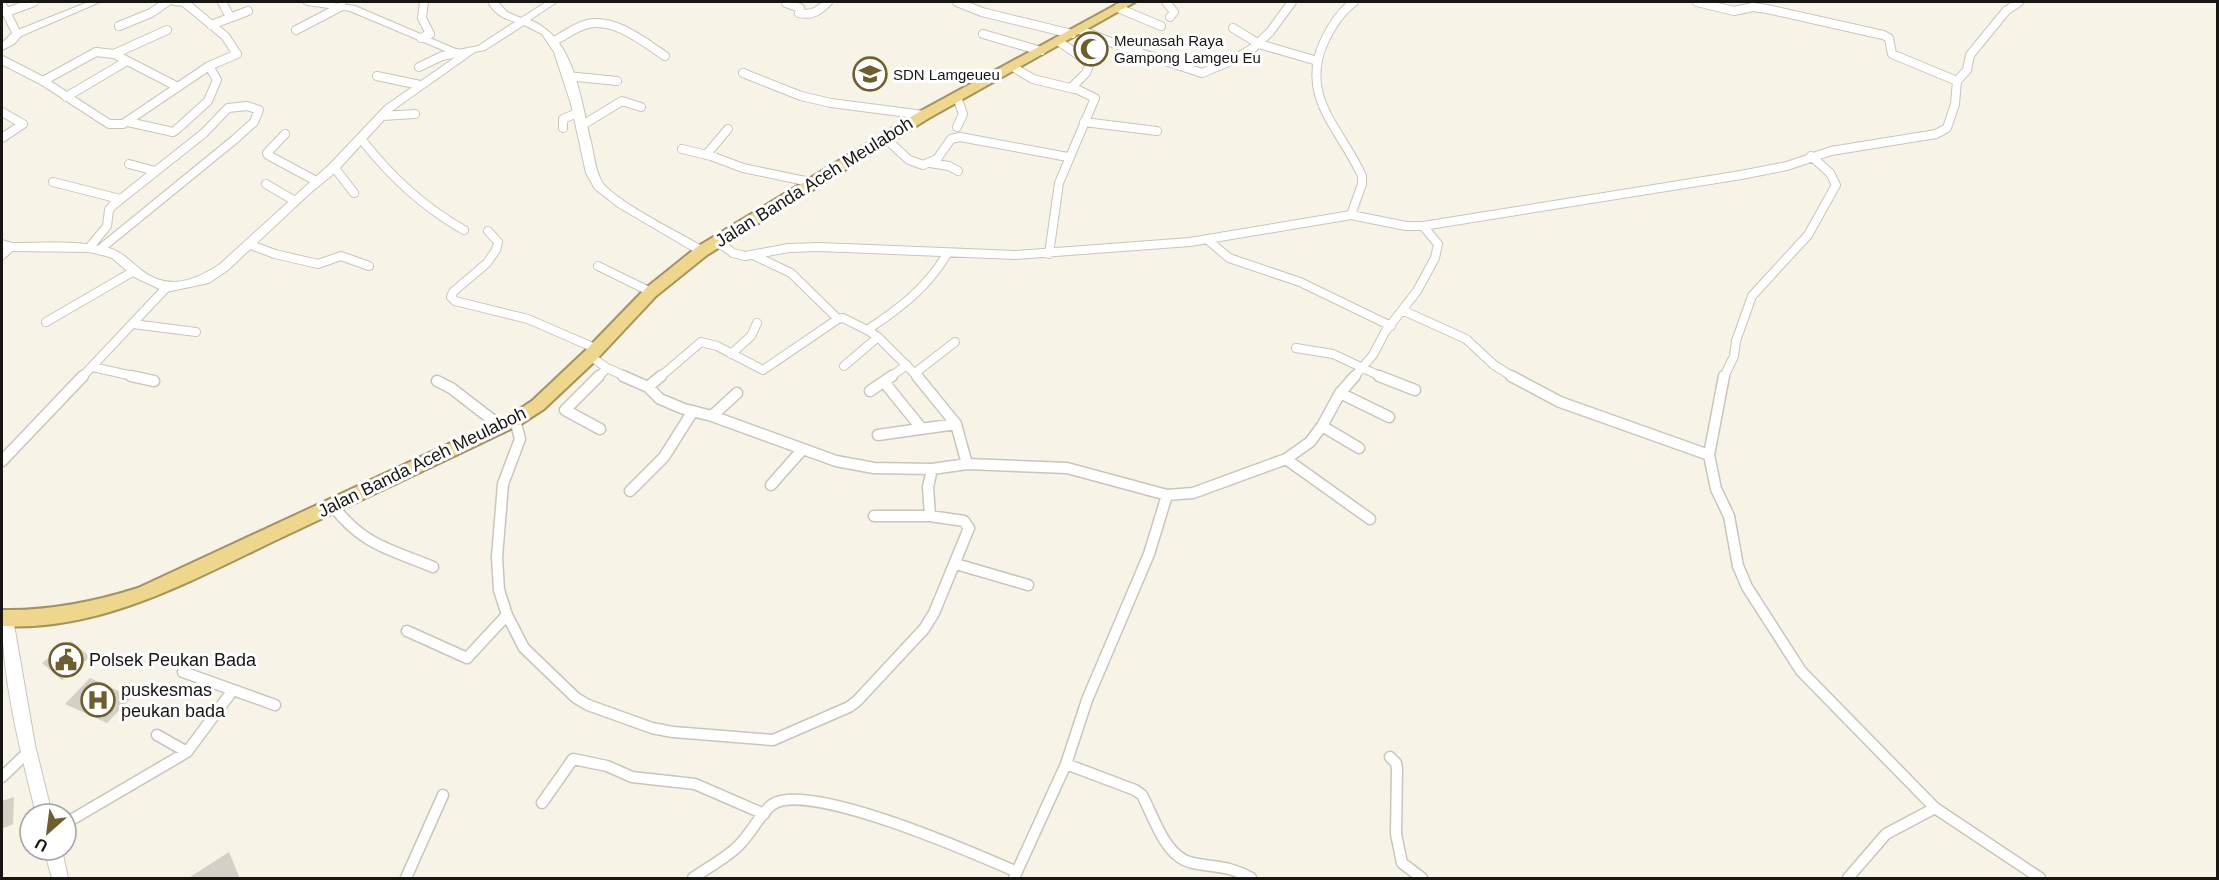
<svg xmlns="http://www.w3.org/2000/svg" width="2219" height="880" viewBox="0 0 2219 880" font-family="Arial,sans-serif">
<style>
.building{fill:#d4d0c5}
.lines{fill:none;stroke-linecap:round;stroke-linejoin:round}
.street-far1-casing{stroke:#c9c5ba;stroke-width:10}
.street-casing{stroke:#c9c5ba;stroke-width:13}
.secondary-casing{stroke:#c9c5ba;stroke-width:2}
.highway-casing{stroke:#a39361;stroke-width:4}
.street-far1{stroke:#fff;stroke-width:8}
.street{stroke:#fff;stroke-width:10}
.secondary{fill:#fff;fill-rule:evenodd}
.highway{fill:#eed68c;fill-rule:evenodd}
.labels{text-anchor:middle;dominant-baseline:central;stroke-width:6;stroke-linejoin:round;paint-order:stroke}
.far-poi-label{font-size:15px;fill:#171612;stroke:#fff;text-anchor:start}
.street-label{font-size:18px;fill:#171612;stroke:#fff}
.poi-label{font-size:18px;fill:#171612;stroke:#fff;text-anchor:start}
</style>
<rect width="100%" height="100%" fill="#f7f3e7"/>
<path class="building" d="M71,641L90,657L62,680L42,663Z
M90,678L132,697L107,723L65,704Z
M14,797L13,824L2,829V801Z
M229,852L240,879H187Z"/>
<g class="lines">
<defs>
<path id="street-far1" d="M222,2L230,17
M957,2L982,12L1072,34
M1166,2L1174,12L1170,17
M1697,2L1734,11L1753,7L1767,9L1883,35L1889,38L1892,54L1957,81
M786,3L800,8L799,13C812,16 819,11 828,2
M2,4L17,34
M1118,8L1161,26
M7,12L34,2
M211,25L248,11
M119,26L151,13L167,2
M1233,28L1259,44L1314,60
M296,30L342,6
M1080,30L1131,50L1202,73L1233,60L1253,48L1270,32L1292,2
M983,34L1041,51
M421,38L430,34L422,18L424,2
M554,41C565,36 576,26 588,24C615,18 644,42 665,56
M114,54L178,87
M2,60L43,81L109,124H123L209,66L237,54L225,36L185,3
M419,67L442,56L457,53
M1013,67L1033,79L1074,89
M743,73L801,96L831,103L924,115
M377,76L420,85
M567,76L617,81
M43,81L96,52L114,54L167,30
M66,97L127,61
M957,97L963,114L957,127
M2,112L23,124L2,138
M382,116L415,114
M128,122L173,132L176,130L208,101L217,80L209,66
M1084,122L1157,131
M581,126L622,101L641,107
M563,128V119L577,113
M285,134L267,153L268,155L316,181
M885,138L909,160L923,165L937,159L951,139L960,137L1068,157
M362,140C391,177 423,207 464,230
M682,149L711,156L743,168L810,182
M706,155L728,129
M930,163L949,166L958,171
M129,164L155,171
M334,167L354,193
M53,182L120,199
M266,184L295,201
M1351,215L1362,184V176C1341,129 1299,97 1324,42C1331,27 1340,12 1354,2
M488,231L498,242L496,250L487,263L453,292L451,297L455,301L528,319L597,349
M1208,240L1229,258L1300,282L1391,326
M717,241L733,253L745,256L789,248L820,247L1015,255L1190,242L1351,215L1406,226H1423L1741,175L1787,166L1831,151L1936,134L1947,128L1955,104L1957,81L1967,70L1970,55L2006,11L2019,2
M248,244L275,254L318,264L341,256L369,266
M89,248L107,226L109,210L112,206L204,133L228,108L247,106L259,110L254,122L234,140L99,250
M1049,254L1059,183L1095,98L1072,87L1086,73L1090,63L1058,41
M2,255L11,247
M753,255L791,273L838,319
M598,266L651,292
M1402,310L1466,339L1494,365L1513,377
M46,322L134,271
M133,324L196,332
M867,330L878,337L918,377
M1296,348L1333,354L1382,377
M731,354L751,336L757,323
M590,356L607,368L627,377
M844,366L878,337
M93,367L137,377
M915,373L955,342
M82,377L166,288
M598,377L607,368
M660,377L701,342L717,346L763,370L838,319L843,318L867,330C899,309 927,288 947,254
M890,377L907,365
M1354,377L1373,355L1385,332L1417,291L1435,258L1438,244L1423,226
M1724,377L1734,356L1736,341L1752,296L1808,235L1836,185L1830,173L1811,156"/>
<path id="street" d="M131,376L154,381
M599,376L565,410L600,429
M623,376L648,387L660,399L684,409L712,416L836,461L874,468L932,469L967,464L1067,468L1167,495L1193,493L1286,459L1310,442L1322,426L1340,393L1355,376
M917,376L956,424L967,464
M1379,376L1415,390
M1511,376L1560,402L1709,455
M1724,376L1709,455L1716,489L1729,516L1738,566L1747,587L1801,671L1935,808L2040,878
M437,381L451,388L499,425
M884,382L922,429
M648,387L661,376
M870,391L892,376
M1340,393L1389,417
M712,416L737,393
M515,420L520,439L503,484L497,557L499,590L507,615L524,648L576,698L588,705L652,728L673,732L773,740L849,707L857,701L924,629L934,613L969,528L964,521L930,516L928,487L932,469
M1322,426L1359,448
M878,435L956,424
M1286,459L1370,519
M2,461L83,376
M771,485L802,450
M630,491L664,457L693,411
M333,506C363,545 389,549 433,567
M874,516H930
M956,564L1028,585
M407,631L467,658L507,615
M183,672L275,705
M157,735L187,752
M1390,757L1396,763L1397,769L1396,834L1402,863L1422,878
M1066,764L1135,790L1142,795C1154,817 1165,858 1193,863C1218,868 1227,865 1251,878
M2,777L28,752
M542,803L573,759L607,766L632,777L695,784L764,814
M66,823L187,752L233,690
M406,878L443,795
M693,878C708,867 729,857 741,843C751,833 762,811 773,804C810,781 976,854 1017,872
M1014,878L1066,764L1087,700L1149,554L1167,495
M1848,878L1886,834L1935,808"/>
<path id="secondary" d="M88,2H100L21,36L14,44L2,50V43L13,32Z
M168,2H194C188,7 174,7 168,2Z
M302,2H325L355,6L458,50L478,46L515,22C502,18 494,13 488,2H498L507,12L521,18L546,2H557L530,20C575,37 581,101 591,142C594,155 595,170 602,182C615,201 683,235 706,248L708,251L706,254H698L618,207L595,189L586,173L571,104L554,52L542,34L524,25L485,50L475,52L393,110L338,170L308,195L228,270L209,283L166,292L134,277L112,258L106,256L89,252L11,251L2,248V240L12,243C43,243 78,240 109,248C122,252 130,261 140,269C167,291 193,282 220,264L330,164L385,106L457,56L350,11L307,5Z
M5,612L10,614L13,619L35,745L52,814H36C20,749 2,681 2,614Z
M44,850H62L68,878H52Z"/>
<path id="highway" d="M1121,2H1135L929,118L707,255L656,296L596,360L544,409L521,424C444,461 367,497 289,534C199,576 105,632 2,626V610C49,611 94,602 138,588L509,416L532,401L584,352L646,288L697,247L919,112Z"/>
</defs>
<use href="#street-far1" class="street-far1-casing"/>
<use href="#street" class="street-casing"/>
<use href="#secondary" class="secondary-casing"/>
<use href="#highway" class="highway-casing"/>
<use href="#street-far1" class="street-far1"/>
<use href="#street" class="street"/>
<use href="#secondary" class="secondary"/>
<use href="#highway" class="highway"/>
</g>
<defs>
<symbol id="mosque-ring" viewBox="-11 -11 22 22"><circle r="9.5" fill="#fff" stroke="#6e5e2c" stroke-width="1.5"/><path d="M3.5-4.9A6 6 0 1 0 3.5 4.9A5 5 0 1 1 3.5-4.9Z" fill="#6e5e2c"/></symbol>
<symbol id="school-ring" viewBox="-11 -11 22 22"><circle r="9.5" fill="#fff" stroke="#6e5e2c" stroke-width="1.5"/><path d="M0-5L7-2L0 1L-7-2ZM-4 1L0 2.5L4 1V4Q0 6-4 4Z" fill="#6e5e2c"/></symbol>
<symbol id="civic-ring" viewBox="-11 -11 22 22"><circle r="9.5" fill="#fff" stroke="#6e5e2c" stroke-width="1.5"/><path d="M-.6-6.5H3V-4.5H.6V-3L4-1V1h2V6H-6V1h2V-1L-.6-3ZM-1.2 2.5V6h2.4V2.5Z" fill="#6e5e2c"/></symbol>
<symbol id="hospital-ring" viewBox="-11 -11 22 22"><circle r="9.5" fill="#fff" stroke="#6e5e2c" stroke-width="1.5"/><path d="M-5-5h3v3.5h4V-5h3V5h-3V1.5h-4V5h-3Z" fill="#6e5e2c"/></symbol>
</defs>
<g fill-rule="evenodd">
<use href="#mosque-ring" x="1072" y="30" width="38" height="38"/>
<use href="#school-ring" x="851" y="55" width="38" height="38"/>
<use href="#civic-ring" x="47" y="641" width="38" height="38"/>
<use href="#hospital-ring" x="79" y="681" width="38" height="38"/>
</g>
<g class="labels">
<g class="far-poi-label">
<text x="1114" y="40">Meunasah Raya<tspan x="1114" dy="17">Gampong Lamgeu Eu</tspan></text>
<text x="893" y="74">SDN Lamgeueu</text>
</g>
<g class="street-label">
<text transform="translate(814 182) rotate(-32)">Jalan Banda Aceh Meulaboh</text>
<text transform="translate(422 462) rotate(-26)">Jalan Banda Aceh Meulaboh</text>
</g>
<g class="poi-label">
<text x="89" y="660">Polsek Peukan Bada</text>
<text x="121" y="690">puskesmas<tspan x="121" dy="21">peukan bada</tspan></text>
</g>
</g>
<rect width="2219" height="880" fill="none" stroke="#171612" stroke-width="6"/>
<g transform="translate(48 832) rotate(208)"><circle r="28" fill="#ffffff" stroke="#a2a2a0" stroke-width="1.5"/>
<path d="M0-4.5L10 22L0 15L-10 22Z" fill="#6e5e2c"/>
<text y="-9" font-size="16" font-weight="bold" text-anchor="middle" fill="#171612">U</text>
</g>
</svg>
